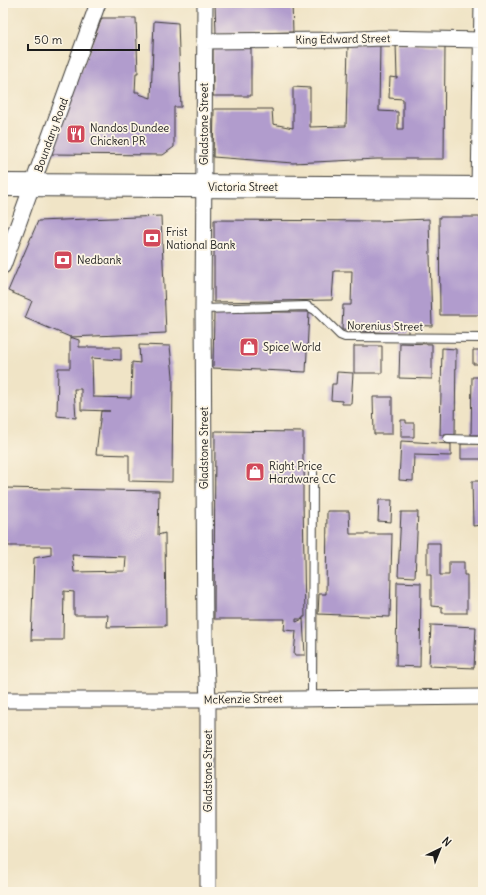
<svg xmlns="http://www.w3.org/2000/svg" width="486" height="895" viewBox="0 0 486 895" font-family="Delius,sans-serif">
<style>
.building{fill:#b19ccd;fill-rule:evenodd}
.lines{fill:none;stroke-linecap:round;stroke-linejoin:round}
.lane-casing{stroke:#3c3a36;stroke-width:10}
.street-casing{stroke:#3c3a36;stroke-width:17}
.primary-casing{stroke:#3c3a36;stroke-width:24}
.lane{stroke:#fff;stroke-width:8}
.street{stroke:#fff;stroke-width:15}
.primary{stroke:#fff;stroke-width:22}
.labels{text-anchor:middle;dominant-baseline:central;stroke-width:3.5;stroke-linejoin:round;paint-order:stroke}
.street-label{font-size:11px;fill:#1c1c1c;stroke:#fcf5e5}
.poi-label{font-size:11px;fill:#1c1c1c;stroke:#fcf5e5;text-anchor:start}
</style>
<rect width="100%" height="100%" fill="#fcf5e5"/>
<filter id="ink" filterUnits="userSpaceOnUse"><feTurbulence type="fractalNoise" baseFrequency=".025" numOctaves="2"/><feDisplacementMap in="SourceGraphic" scale="8" xChannelSelector="R" yChannelSelector="G"/><feConvolveMatrix kernelMatrix="1 2 1 2 8 2 1 2 1" color-interpolation-filters="sRGB"/></filter>
<filter id="wash" filterUnits="userSpaceOnUse"><feTurbulence type="fractalNoise" baseFrequency=".012" numOctaves="4" result="noise"/><feDisplacementMap in="SourceGraphic" scale="16" xChannelSelector="R" yChannelSelector="G"/><feGaussianBlur stdDeviation="0.9" result="paint"/><feColorMatrix in="noise" values="0 0 0 0 0 0 0 0 0 0 0 0 0 0 0 0 0 1.4 0 .05"/><feComposite in="paint" operator="in"/></filter>
<g filter="url(#wash)">
<rect width="100%" height="100%" fill="#f0e4c6"/>
<g id="blocks">
<path class="building" d="M215,3H292L293,32L216,34Z
M102,18H136L138,73H136L135,92H139V94L151,98L154,21L178,23L181,107H174V147L163,155L48,154Z
M380,43L379,111L398,112V129H403V99L389,98L390,77L397,78L396,43L445,46L444,159H377L293,163L213,157L214,109H272L273,124L293,128V87L310,88V127L346,126L348,44Z
M213,46H251V96H213Z
M161,216L166,333L70,337L25,318L32,301L8,291L38,221Z
M439,217H483V315H440Z
M429,219L432,326L408,325V334L342,330L343,305H351L352,271H334L332,300L214,302V220L378,221Z
M214,312H309L306,372L213,368Z
M70,337L79,340V347H121V360L92,358L93,397L131,398L132,362L140,363L139,345L170,346L173,376L172,482L129,481V455L96,454L101,411H110L81,410V389H74L76,418L57,416L58,368H70Z
M400,343L432,344V379L399,378Z
M354,346H382V373H354Z
M442,348L456,349L455,435H440Z
M473,350H483V364H473Z
M337,372L353,373L351,404H342V401L331,400L332,384H336Z
M472,377H483V435H471Z
M373,397H392V434H374Z
M401,420H406V423H414V437H401Z
M215,431L303,432V462L305,483H303V500L305,617H303V619H296V622L303,619L305,655H294L296,631L284,630L285,619H214Z
M401,441L451,444V456L414,455L413,481L399,480Z
M461,444H483V459H461Z
M472,481H483V525L473,526Z
M3,488L159,491L158,535L165,533L166,626L107,627L108,615H74V592L64,591L63,640H31L34,558L51,555V546H8V542L3,541ZM72,555L126,557L125,571L74,572Z
M379,500H392L391,522L378,521Z
M327,511H349L350,534H392L390,617L318,614L319,594H326Z
M401,512H418L415,577L398,576Z
M427,543H440V575H449V562H464V575H467V613H442V607L431,606V575H427Z
M397,582L421,583L420,667L396,666Z
M431,625L476,627L474,668L429,666Z"/>
</g>
</g>
<g filter="url(#ink)">
<use href="#blocks" fill-opacity="0" stroke="#3c3a36" stroke-width="1"/>
<g class="lines">
<defs>
<path id="lane" d="M203,309L307,306L315,310L340,335L345,337L483,338
M448,439L483,440
M312,698L313,473"/>
<path id="street" d="M205,3L203,309L205,638L208,700V892
M204,41L337,40L380,38L482,40
M479,188L482,3
M3,266L98,3
M3,700H208L483,697"/>
<path id="primary" d="M3,185L483,188"/>
</defs>
<use href="#lane" class="lane-casing"/>
<use href="#street" class="street-casing"/>
<use href="#primary" class="primary-casing"/>
<use href="#lane" class="lane"/>
<use href="#street" class="street"/>
<use href="#primary" class="primary"/>
</g>
</g>
<defs>
<symbol id="restaurant-square" viewBox="-11 -11 22 22"><rect x="-9" y="-9" width="18" height="18" rx="4" fill="#d1495b" stroke="#fcf5e5"/><path d="M-5-6h1v4h1v-4h1v4h1v-4h1v5L-1.5 .5V6h-2V.5L-5-1ZM5-6V6H3V1.5H1.5Q1.5-4 5-6Z" fill="#fff"/></symbol>
<symbol id="bank-square" viewBox="-11 -11 22 22"><rect x="-9" y="-9" width="18" height="18" rx="4" fill="#d1495b" stroke="#fcf5e5"/><path d="M-6-4H6V4H-6ZM0-2.3a2.3 2.3 0 1 0 0 4.6a2.3 2.3 0 1 0 0-4.6Z" fill="#fff"/></symbol>
<symbol id="shop-square" viewBox="-11 -11 22 22"><rect x="-9" y="-9" width="18" height="18" rx="4" fill="#d1495b" stroke="#fcf5e5"/><path d="M-5-2.5h2.3a2.7 3.5 0 0 1 5.4 0H5L5.5 6h-11ZM-1.5-2.5h3a1.5 2.3 0 0 0-3 0Z" fill="#fff"/></symbol>
</defs>
<g fill-rule="evenodd">
<use href="#restaurant-square" x="65" y="123" width="22" height="22"/>
<use href="#bank-square" x="141" y="227" width="22" height="22"/>
<use href="#bank-square" x="52" y="249" width="22" height="22"/>
<use href="#shop-square" x="238" y="336" width="22" height="22"/>
<use href="#shop-square" x="244" y="461" width="22" height="22"/>
</g>
<g class="labels">
<g class="street-label">
<text transform="translate(343 39) rotate(-1)">King Edward Street</text>
<text transform="translate(204 124) rotate(-90)">Gladstone Street</text>
<text transform="translate(51 135) rotate(-70)">Boundary Road</text>
<text x="243" y="187">Victoria Street</text>
<text transform="translate(385 326) rotate(1)">Norenius Street</text>
<text transform="translate(204 448) rotate(-90)">Gladstone Street</text>
<text transform="translate(243 699) rotate(-1)">McKenzie Street</text>
<text transform="translate(208 771) rotate(-90)">Gladstone Street</text>
</g>
<g class="poi-label">
<text x="90" y="128">Nandos Dundee<tspan x="90" dy="13">Chicken PR</tspan></text>
<text x="166" y="232">Frist<tspan x="166" dy="13">National Bank</tspan></text>
<text x="77" y="260">Nedbank</text>
<text x="263" y="347">Spice World</text>
<text x="269" y="466">Right Price<tspan x="269" dy="13">Hardware CC</tspan></text>
</g>
</g>
<rect width="486" height="895" fill="none" stroke="#fcf5e5" stroke-width="16"/>
<g transform="translate(440 849) rotate(43)" stroke="#fcf5e5" stroke-width="3" paint-order="stroke">
<path d="M0-3L7 15L0 10L-7 15Z" fill="#1c1c1c"/>
<text y="-6" font-size="11" font-weight="bold" text-anchor="middle" fill="#1c1c1c">N</text>
</g>
<path d="M28 44v6h111v-6" fill="none" stroke="#1c1c1c" stroke-width="2"/>
<text x="34" y="44" font-size="12" fill="#1c1c1c" stroke="#fcf5e5" stroke-width="3" paint-order="stroke">50 m</text>
</svg>
